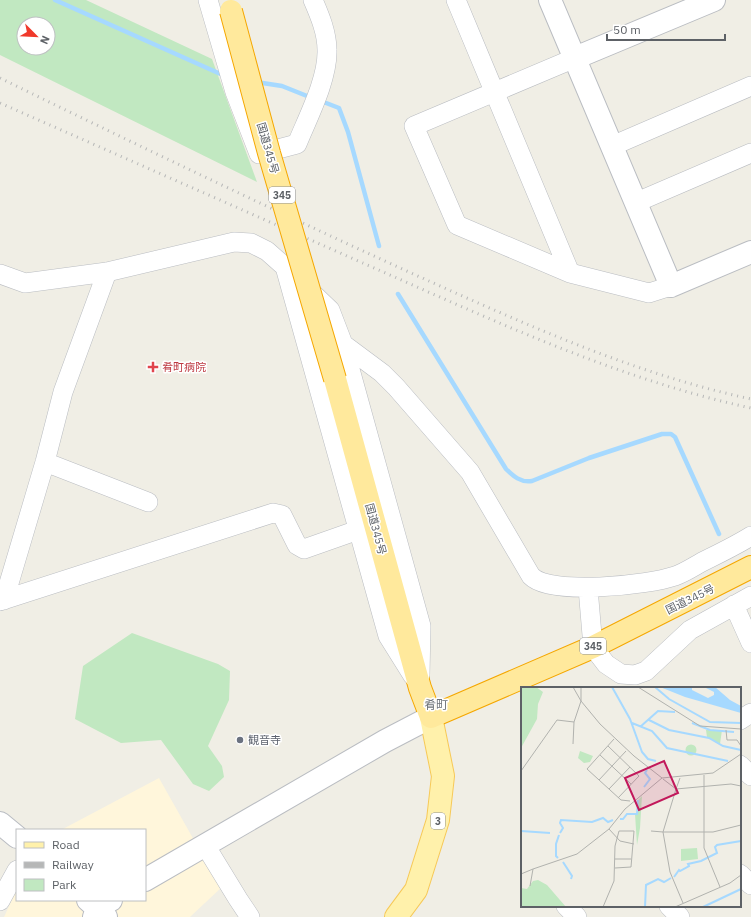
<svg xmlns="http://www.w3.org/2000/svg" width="751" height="917" viewBox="0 0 751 917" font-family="'IBM Plex Sans','Noto Sans JP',sans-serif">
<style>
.commercial{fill:#fff6db}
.green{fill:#c1e8c1;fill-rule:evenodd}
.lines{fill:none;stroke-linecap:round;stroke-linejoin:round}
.stream{stroke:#a6d9ff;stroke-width:4.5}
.minor-casing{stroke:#babdc2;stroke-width:20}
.tertiary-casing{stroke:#babdc2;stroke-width:24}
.secondary-casing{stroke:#b9bcc2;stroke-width:24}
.primary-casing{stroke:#f7c957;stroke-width:24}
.trunk-casing{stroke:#f5a700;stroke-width:24}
.minor{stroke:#fff;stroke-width:19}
.tertiary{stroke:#fff;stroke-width:22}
.secondary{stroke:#fff;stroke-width:22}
.primary{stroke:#fff1ab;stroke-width:22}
.trunk{stroke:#ffe99c;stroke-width:22}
.rail{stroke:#b6b7b7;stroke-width:3;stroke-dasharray:1 5;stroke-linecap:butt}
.trunk-bridge-casing{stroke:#f5a700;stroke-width:24;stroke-linecap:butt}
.trunk-bridge{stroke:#ffe99c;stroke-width:22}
.health-dot{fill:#e0444e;stroke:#fff;stroke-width:1.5}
.worship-dot{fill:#6b7280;stroke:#fff;stroke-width:1.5}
.labels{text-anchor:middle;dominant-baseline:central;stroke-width:3;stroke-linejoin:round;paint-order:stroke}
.shield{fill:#fff;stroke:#8e9094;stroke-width:1}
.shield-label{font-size:10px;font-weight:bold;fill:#5d6166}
.street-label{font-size:11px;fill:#5d6166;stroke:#fff}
.health-label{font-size:11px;fill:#be3a42;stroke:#fff;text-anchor:start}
.worship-label{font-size:11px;fill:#5b616d;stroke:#fff;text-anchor:start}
.neighbourhood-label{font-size:12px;fill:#6e7378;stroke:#fff}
.inset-river{fill:none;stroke:#a6d9ff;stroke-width:2}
.inset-road{fill:none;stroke:#b1b2ae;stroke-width:1}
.view{fill:#c2185b;fill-opacity:0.15;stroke:#c2185b;stroke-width:2}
.inset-edge{fill:none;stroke:#5d6166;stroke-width:2}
</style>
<rect width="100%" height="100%" fill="#f0eee5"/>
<path class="commercial" d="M159,778L221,888L190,917H4L17,889V900H145V830H61Z"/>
<path class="green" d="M0,0H86L212,59L257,182L0,55ZM24,24H48V48H24Z
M132,633L218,664L230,671L229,700L208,746L222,766L224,777L209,791L193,784L161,740L121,743L75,719L83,666Z"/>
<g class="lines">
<path class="stream" d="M55,0L225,76
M256,82L282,86L312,98
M321,101L339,108L348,132L379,246
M398,294L506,469C513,476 521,483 532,481L589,458L662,434H671L675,437L719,534"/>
<defs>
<path id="minor" d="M208,0L235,92L259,154L297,144C308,117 328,79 327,50C327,33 320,16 313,0
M456,0L570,273
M575,58L414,126L457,225L570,273L649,293L671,286
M612,146L751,86
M637,202L751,153
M285,267L388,636L413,676
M0,274L25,283L107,272L234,242L251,243L267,251L285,267L330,310L343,344L421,626L420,675
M343,344L382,373L396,387L470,472L531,576C550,596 649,585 675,576C684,573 693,567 702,562C718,554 735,546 751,536
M45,462L148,502
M588,588L593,647L606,664L621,674L635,675L646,671L690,630L751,596
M4,600L45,462L63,392L107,272
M0,601L273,513L282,515L297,545L304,549L358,530
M734,605L751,643
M740,720L751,713
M740,765L751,776
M205,845L238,899L250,917
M740,874L751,885
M0,901L17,870
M566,906L577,917
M669,906L680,917"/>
<path id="tertiary" d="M550,0L671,286L751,252
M575,58L714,0
M145,880L385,741L431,717
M106,917L97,908L111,900"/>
<path id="secondary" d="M0,823L17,837
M88,900L97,908L94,917"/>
<path id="primary" d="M396,917L416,890L438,820L443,776L431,717"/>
<path id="trunk" d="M335,379L420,688L431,717L593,647L751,567"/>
</defs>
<use href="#minor" class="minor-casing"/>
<use href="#tertiary" class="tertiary-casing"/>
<use href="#secondary" class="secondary-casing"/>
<use href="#primary" class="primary-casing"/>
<use href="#trunk" class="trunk-casing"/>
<use href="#minor" class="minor"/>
<use href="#tertiary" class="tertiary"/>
<use href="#secondary" class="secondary"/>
<use href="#primary" class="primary"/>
<use href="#trunk" class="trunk"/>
<path class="rail" d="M0,78C139,146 279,213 420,277C527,325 635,374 751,399
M0,103C127,159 254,215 381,271C501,324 622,380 751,408"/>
<defs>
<path id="trunk-bridge" d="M231,11L269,153L335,379"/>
</defs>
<use href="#trunk-bridge" class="trunk-bridge-casing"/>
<use href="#trunk-bridge" class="trunk-bridge"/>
</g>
<path class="health-dot" d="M151 361h4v4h4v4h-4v4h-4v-4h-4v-4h4z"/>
<circle class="worship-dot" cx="240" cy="740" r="4"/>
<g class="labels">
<g class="shield">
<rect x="269" y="187" width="26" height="16" rx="3"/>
<rect x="580" y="638" width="26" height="16" rx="3"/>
<rect x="431" y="813" width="14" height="16" rx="3"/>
</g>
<g class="shield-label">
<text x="282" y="195">345</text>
<text x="593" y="646">345</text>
<text x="438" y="821">3</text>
</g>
<g class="street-label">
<text transform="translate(268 148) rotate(74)">国道345号</text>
<text transform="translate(376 529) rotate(75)">国道345号</text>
<text transform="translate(690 599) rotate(-26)">国道345号</text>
</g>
<g class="health-label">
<text x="162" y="367">肴町病院</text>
</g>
<g class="worship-label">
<text x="248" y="740">観音寺</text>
</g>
<g class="neighbourhood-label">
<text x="436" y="704">肴町</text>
</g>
</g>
<g transform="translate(521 687)">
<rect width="220" height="220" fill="#f0eee5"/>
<path d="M0,0H15L22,5L17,17L16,32L0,61ZM185,43H201L199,57L186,50ZM164.5 63a5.5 5.5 0 1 1 11 0a5.5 5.5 0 1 1-11 0ZM59,64L72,69L69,75L63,76L57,71ZM121,109L119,141L116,158L114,127L117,125V113ZM176,161L177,172L160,174V162ZM17,193L26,198L45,220H0V201L6,202L12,194Z" fill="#c1e8c1"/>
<path d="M139,0H171V3L187,11L193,8V5L183,0H194L209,13L220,19V26L164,10Z" fill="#a6d9ff"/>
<path class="inset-river" d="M91,0L109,32L121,65L127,72L135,74M134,0L148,12L189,35L220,36M128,33L148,43L188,51L202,59L220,63M111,36L131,44L146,61L207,74M171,36L189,43L213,45M119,40L137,24L154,25M123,100L129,92L124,86L126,83M99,132H102L106,127H116L117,113M0,144L29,146M39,146L42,141L39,136L40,133L71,135L82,131L87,135L92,133M37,171L35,169V157L38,148M42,175L51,189L50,192M153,190L158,183L159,184L168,179L167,177L180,174L196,166L194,160L196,158L220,154M124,220L125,198L137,192L143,195L150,191M182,220L220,202"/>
<path class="inset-road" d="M52,0L60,14M117,0L179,39L220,42M205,43L206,53H216L220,59M93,52L66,82L100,113L109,114M52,57L53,35M87,59L118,89L97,111M79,68L110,97M0,84L36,33L53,35L60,14M183,88V161L199,200M141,91L192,86L220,67M142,92L155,102L159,91M78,93L105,64M88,102L109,80M88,142L99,154L113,157M130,144L142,145L155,102L210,97L220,99M94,172H110M0,187L12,182M9,199L12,182L56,167L88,142L104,122L141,91L113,69L79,37L60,14V0M162,216L149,185L142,145H192L220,138M82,220L93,194L94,159L98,144H113L110,180L94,181M154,220L209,196L220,188"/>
<path class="view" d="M143,74L157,106L118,123L104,91Z"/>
<rect width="220" height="220" class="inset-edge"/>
</g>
<rect x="16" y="829" width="130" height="72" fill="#ffffff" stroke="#bec0c2"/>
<rect x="24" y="842" width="20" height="6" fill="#fff1ab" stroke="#bec0c2"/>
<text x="52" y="849" font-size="12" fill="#5d6166">Road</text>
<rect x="24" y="862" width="20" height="6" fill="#b6b7b7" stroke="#bec0c2"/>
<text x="52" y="869" font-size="12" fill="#5d6166">Railway</text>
<rect x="24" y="879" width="20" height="12" fill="#c1e8c1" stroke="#bec0c2"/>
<text x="52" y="889" font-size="12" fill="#5d6166">Park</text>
<g transform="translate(36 36) rotate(114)"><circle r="19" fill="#ffffff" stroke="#bec0c2"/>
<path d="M0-3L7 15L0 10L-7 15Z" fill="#f0392b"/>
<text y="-6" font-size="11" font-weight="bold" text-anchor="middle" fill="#5d6166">N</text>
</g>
<path d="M607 34v6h118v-6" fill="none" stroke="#5d6166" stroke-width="2"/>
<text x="613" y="34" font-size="12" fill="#5d6166" stroke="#ffffff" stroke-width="3" paint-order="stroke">50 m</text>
</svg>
